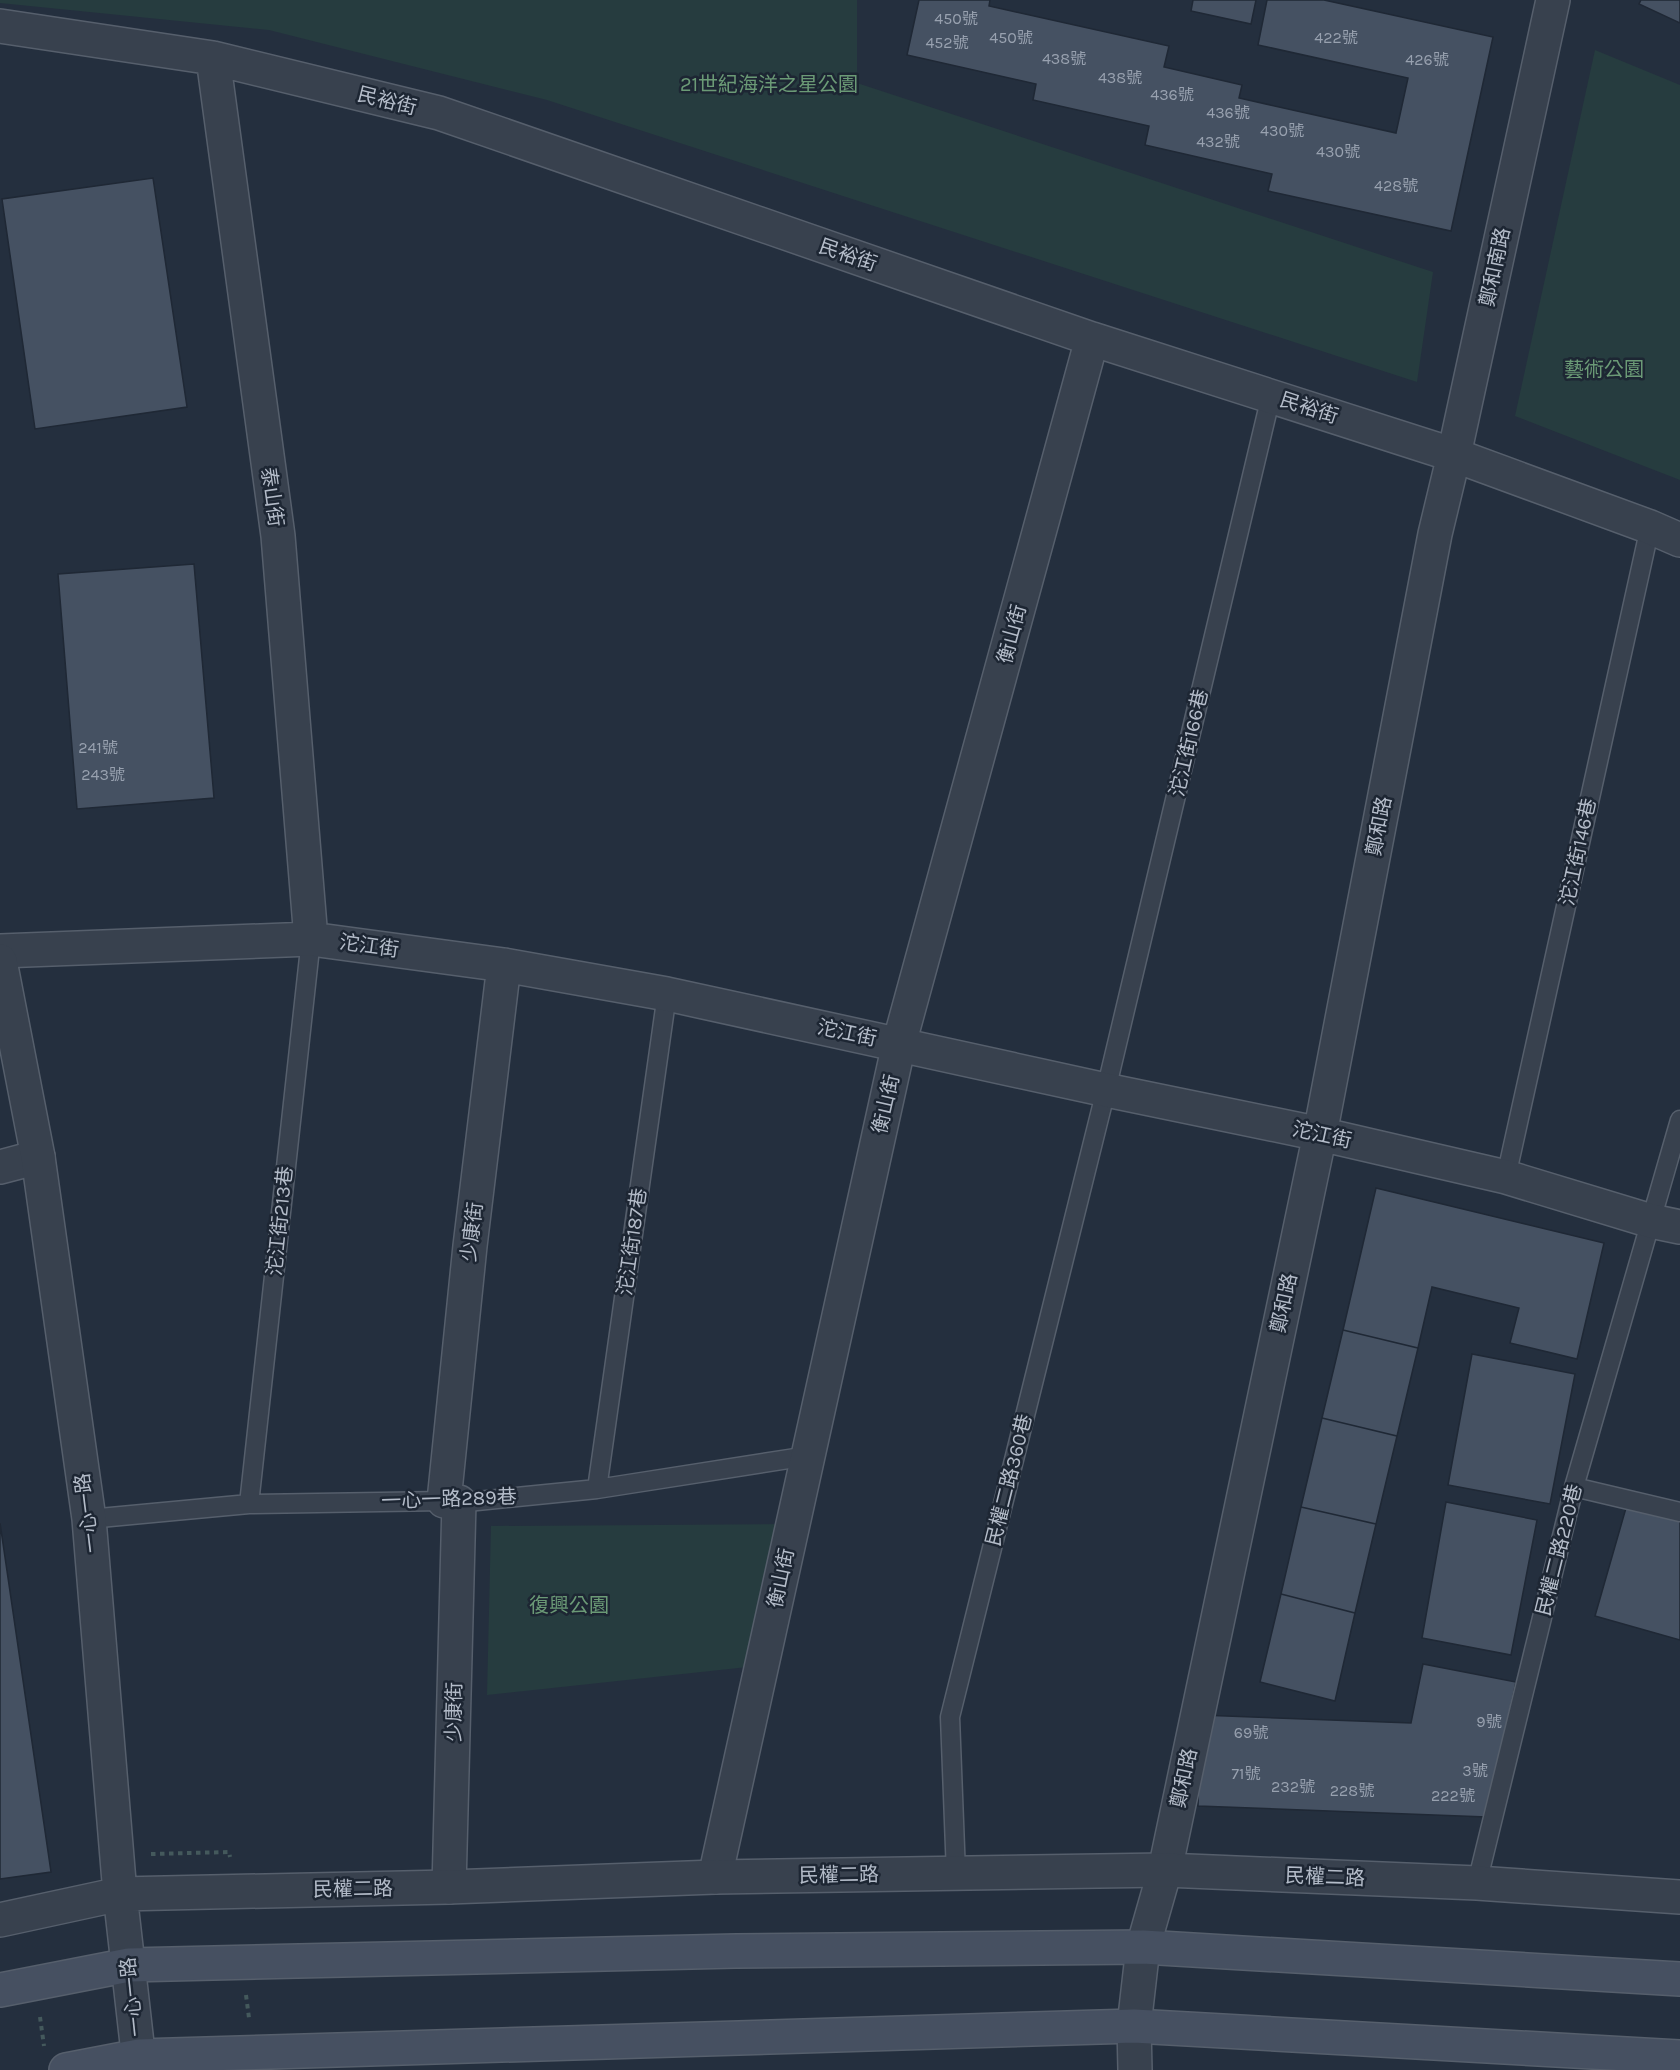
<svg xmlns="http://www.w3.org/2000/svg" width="1680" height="2070" viewBox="0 0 1680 2070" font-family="Karla,'Noto Sans TC',sans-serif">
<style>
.green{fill:#263c3f}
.building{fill:#455162;stroke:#1f2835;stroke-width:1.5}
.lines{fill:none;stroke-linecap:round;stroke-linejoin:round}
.service-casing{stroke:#565f6c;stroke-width:21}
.minor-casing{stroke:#565f6c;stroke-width:36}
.tertiary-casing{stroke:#565f6c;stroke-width:36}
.secondary-casing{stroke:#565f6c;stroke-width:36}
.path{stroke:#44595c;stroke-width:4;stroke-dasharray:4.5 4.5;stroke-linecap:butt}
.service{stroke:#38414e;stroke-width:18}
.minor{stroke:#38414e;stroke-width:33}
.tertiary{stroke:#38414e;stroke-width:33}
.secondary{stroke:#465061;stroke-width:33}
.labels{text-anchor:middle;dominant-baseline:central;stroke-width:5;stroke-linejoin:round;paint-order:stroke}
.number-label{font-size:16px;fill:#98a1af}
.park-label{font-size:20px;fill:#6b9a76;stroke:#1d2633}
.street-label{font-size:20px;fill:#b4bcc9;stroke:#1d2633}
</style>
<rect width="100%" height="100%" fill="#242f3e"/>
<path class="green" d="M0,0H857V83L1433,272L1417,382L547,100L269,30L0,3Z
M1595,50L1680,85V480L1515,416Z
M790,1524L757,1666L487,1695L491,1526Z"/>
<path class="building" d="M919,0H990L989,6L1169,46L1164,67L1242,85L1239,98L1396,133L1408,78L1258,45L1267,0H1324L1493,37L1451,231L1268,191L1272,174L1145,145L1149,126L1033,100L1036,84L907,55Z
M1193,0H1256L1251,24L1191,11Z
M1641,0H1680V23L1639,4Z
M153,178L187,407L35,429L2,199Z
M194,564L214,798L77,809L58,574Z
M1376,1188L1604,1243L1577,1359L1510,1343L1519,1308L1432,1287L1418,1348L1343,1330Z
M1343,1330L1418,1348L1397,1436L1322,1418Z
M1472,1354L1575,1374L1550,1504L1448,1485Z
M1322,1418L1397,1436L1376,1524L1301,1507Z
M1628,1501L1680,1516V1640L1595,1616Z
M1446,1502L1537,1520L1511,1655L1422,1638Z
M1301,1507L1376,1524L1355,1613L1281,1594Z
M0,1523L51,1872L0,1879Z
M1281,1594L1355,1613L1335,1701L1260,1682Z
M1423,1664L1516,1682L1487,1817L1198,1806L1200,1715L1411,1723Z"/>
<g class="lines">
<defs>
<path id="service" d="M1506,1177L1650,527
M1574,1487L1680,1512
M597,1489L667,994
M249,1504L311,939
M89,1519L249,1504L444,1501L467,1502L597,1489L808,1456
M956,1874L950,1717L1106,1090L1271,396
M1477,1883L1574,1487L1680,1120"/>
<path id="minor" d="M0,26L213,58L439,113L1092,339L1454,455L1650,527L1680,540
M213,58L278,536L311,939
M0,951L311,939L504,965L667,994L1106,1090L1320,1134L1506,1177L1651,1221L1680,1227
M0,1167L38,1157
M444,1501L470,1246L504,965
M715,1877L899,1044L1092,339
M449,1887L459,1502
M1135,2070L1134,2026L1143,1947L1165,1870L1320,1134L1435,534L1454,455L1553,0"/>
<path id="tertiary" d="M0,961L38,1157L89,1519L120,1894L140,2070
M0,1920L120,1894L449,1887L715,1877L1165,1870L1477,1883L1680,1897"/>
<path id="secondary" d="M0,1990L129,1965L736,1951L1143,1947L1680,1979
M66,2070L139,2056L1134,2026L1680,2057"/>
</defs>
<use href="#service" class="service-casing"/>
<use href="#minor" class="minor-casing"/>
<use href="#tertiary" class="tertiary-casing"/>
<use href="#secondary" class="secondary-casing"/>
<path class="path" d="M151,1854L229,1852L230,1857
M246,1995L249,2018
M40,2017L44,2046"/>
<use href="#service" class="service"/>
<use href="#minor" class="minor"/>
<use href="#tertiary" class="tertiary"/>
<use href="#secondary" class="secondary"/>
</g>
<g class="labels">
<g class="number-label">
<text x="956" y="18">450號</text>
<text x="1011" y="37">450號</text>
<text x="1336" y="37">422號</text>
<text x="947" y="42">452號</text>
<text x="1064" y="58">438號</text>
<text x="1427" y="59">426號</text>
<text x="1120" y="77">438號</text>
<text x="1172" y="94">436號</text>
<text x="1228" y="112">436號</text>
<text x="1282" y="130">430號</text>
<text x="1218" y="141">432號</text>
<text x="1338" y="151">430號</text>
<text x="1396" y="185">428號</text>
<text x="98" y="747">241號</text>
<text x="103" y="774">243號</text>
<text x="1489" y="1721">9號</text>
<text x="1251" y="1732">69號</text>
<text x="1475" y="1770">3號</text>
<text x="1246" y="1773">71號</text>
<text x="1293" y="1786">232號</text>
<text x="1352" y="1790">228號</text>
<text x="1453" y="1795">222號</text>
</g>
<g class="park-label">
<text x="769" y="84">21世紀海洋之星公園</text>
<text x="1604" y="369">藝術公園</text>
<text x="569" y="1605">復興公園</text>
</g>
<g class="street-label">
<text transform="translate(387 101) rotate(14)">民裕街</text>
<text transform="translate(848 255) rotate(19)">民裕街</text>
<text transform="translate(1495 267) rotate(-78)">鄭和南路</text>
<text transform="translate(1309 408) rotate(18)">民裕街</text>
<text transform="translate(272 497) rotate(82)">泰山街</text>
<text transform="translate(1012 634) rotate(-75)">衡山街</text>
<text transform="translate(1189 743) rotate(-77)">沱江街166巷</text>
<text transform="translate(1379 826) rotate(-79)">鄭和路</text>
<text transform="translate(1578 852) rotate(-78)">沱江街146巷</text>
<text transform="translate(369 946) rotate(8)">沱江街</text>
<text transform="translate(847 1033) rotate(12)">沱江街</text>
<text transform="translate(886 1104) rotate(-77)">衡山街</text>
<text transform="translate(1322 1135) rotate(12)">沱江街</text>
<text transform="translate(280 1221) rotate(-84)">沱江街213巷</text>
<text transform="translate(472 1232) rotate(-83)">少康街</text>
<text transform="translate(632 1242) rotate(-82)">沱江街187巷</text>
<text transform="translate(1284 1303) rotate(-78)">鄭和路</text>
<text transform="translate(1009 1480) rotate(-76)">民權二路360巷</text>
<text transform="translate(449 1499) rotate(-2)">一心一路289巷</text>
<text transform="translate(87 1513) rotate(-97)">一心一路</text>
<text transform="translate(1559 1550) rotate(-76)">民權二路220巷</text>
<text transform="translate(781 1578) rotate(-78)">衡山街</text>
<text transform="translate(454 1712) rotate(-89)">少康街</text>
<text transform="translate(1184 1778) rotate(-78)">鄭和路</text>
<text transform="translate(839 1875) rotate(-1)">民權二路</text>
<text transform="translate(1325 1877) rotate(2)">民權二路</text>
<text transform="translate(353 1889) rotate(-1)">民權二路</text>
<text transform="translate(132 1997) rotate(-96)">一心一路</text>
</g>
</g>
</svg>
